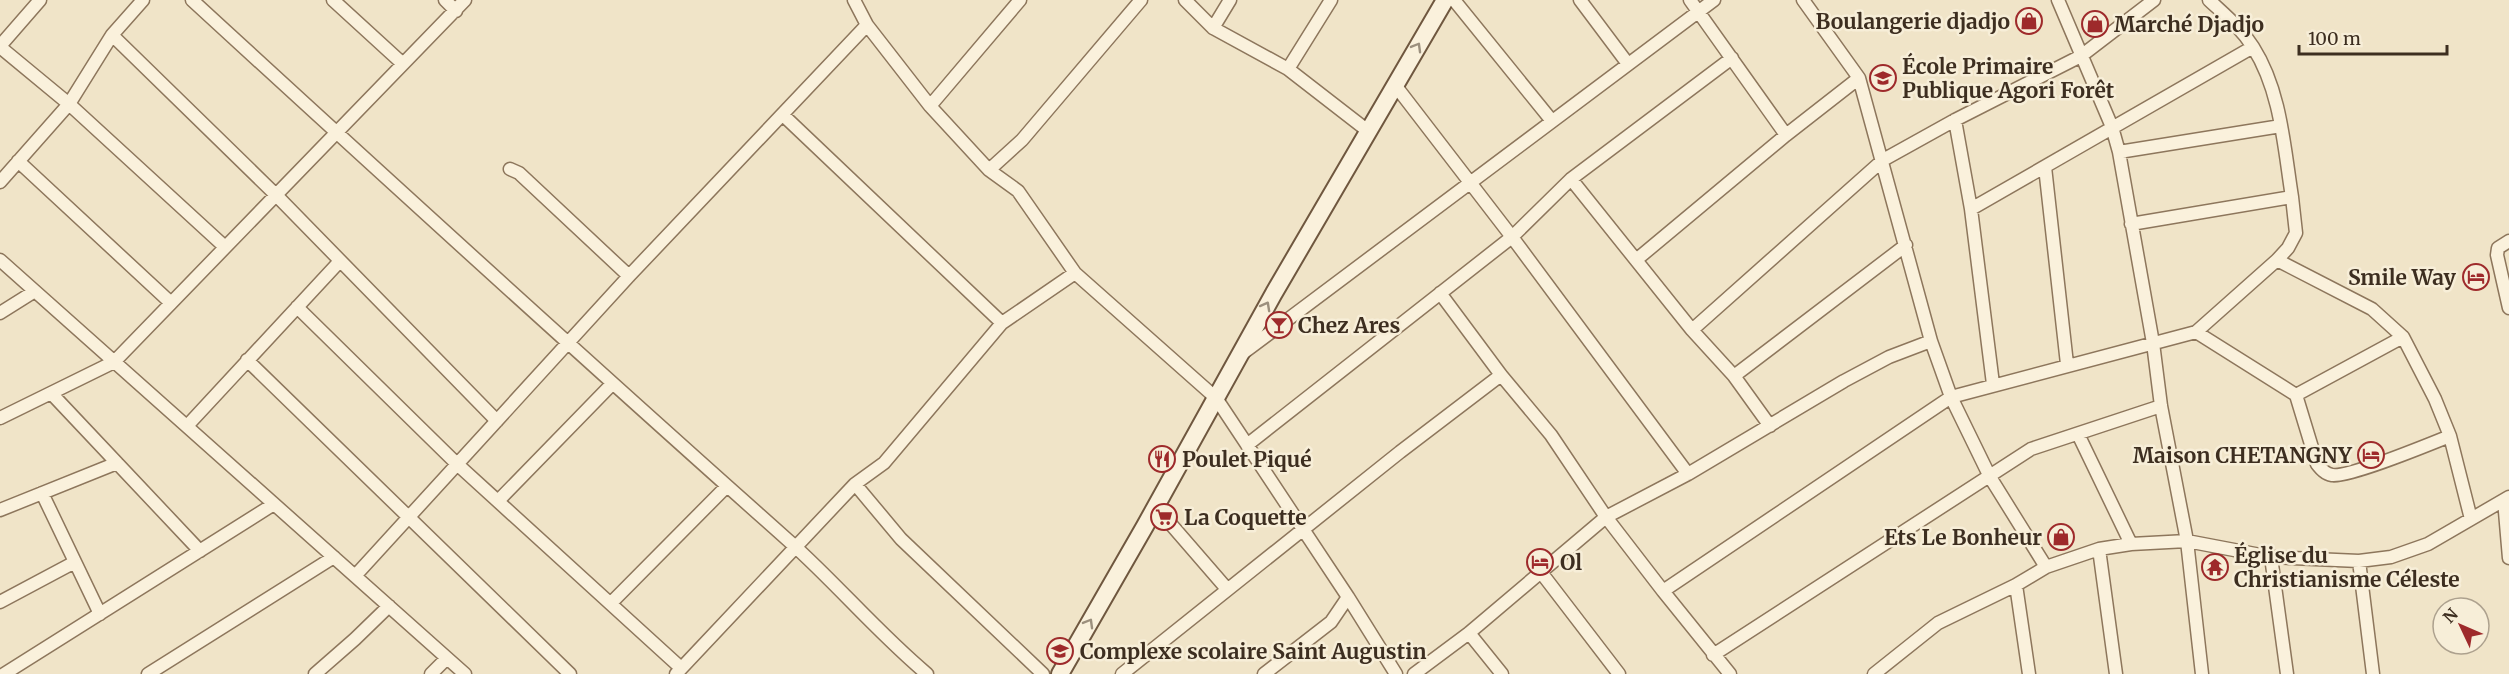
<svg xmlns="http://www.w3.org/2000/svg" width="2509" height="674" viewBox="0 0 2509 674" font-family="Merriweather,serif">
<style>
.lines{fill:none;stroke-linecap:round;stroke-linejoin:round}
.minor-casing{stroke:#8d765c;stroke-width:15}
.secondary-casing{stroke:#6f573f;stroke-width:20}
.minor{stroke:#faf1dc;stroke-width:12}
.secondary{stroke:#faf1dc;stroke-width:16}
.oneway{stroke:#9c907e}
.labels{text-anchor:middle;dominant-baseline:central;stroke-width:5;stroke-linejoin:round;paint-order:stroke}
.poi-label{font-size:21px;font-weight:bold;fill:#3d2e20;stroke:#f7eed8;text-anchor:start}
</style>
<rect width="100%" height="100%" fill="#f0e4c8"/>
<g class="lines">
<defs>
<path id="minor" d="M192,0C390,182 589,363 790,542C837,584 878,633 927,674
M333,0L403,64
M445,0L456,11
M854,0L867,25L930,106L989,170L1018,191L1075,273L1216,398L1348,597L1396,674
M1185,0L1213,28L1288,69L1368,131
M1454,0L1552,121
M1580,0L1628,64
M1690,0L1786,135
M1803,0L1859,78L1931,341L1951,397L1990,477L2046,567
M2058,0L2112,127L2119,152L2153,343L2161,406L2187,541L2202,674
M2209,0C2225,15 2241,28 2253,47C2281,91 2284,147 2292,197
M1213,28L1230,0
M112,35L276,195L497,421
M0,46L40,0
M0,47L69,104L225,247
M1288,69L1331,0
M1395,85L1512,237L1688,474
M930,106L1020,0
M783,115L1002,323
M1955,120L1971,209L1993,384
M2119,152L2281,126
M18,161L171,303
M2045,167L2067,364
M510,169L519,173L629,276
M989,170L1022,140L1141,0
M1571,179L1692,330L1734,376L1770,426
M0,182L69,104L112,35L143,0
M1971,209L2253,47
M2509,241L2498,248L2497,255L2509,308
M0,260L465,674
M1636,260L1786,135L1859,78
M2277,260L2372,309L2403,337L2435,399L2450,436L2471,519
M1440,293L1501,375L1551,435L1606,517L1663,591L1730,674
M297,307L457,464L681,668
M0,313L35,291
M1692,330L1883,160L1955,120L2081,56L2154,0
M2196,332L2296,395L2317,464C2321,469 2325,474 2332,475C2348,478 2430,444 2450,436
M1243,353L1714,0
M247,360L570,674
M1734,376L1906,245
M51,393L200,551
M2296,395L2403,337
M0,418L114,362L465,0
M187,426L340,261
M2078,434L2131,544
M1247,445L1512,237L1571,179L1732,58
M855,484L901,539L1043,674
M42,493L100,614
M2504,500L2509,558
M498,501L612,384
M1156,507L1227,589
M0,510L117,463
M2099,549L2116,674
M2271,557L2287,674
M2359,561L2373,674
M1540,571L1619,674
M355,576L629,276L867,25
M2016,585L2029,674
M1663,591L1951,397L2196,332L2277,260L2288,248L2296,233L2292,197L2131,224
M0,602L75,562
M611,603L727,486
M1469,633L1502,674
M1713,655L2031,449L2161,406
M4,674L274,504
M148,674L334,557
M315,674L355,639L389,606
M431,674L447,658
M676,674L855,484L884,463L1002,323L1075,273
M1122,674L1400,452L1501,375
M1264,674L1331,622L1348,597
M1414,674L1469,633L1606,517L1688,474L1844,381L1889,357L1931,341
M1874,674L1938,623L2016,585L2046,567L2099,549L2131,544L2187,541L2271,557L2359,561L2391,557L2428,544L2509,497"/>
<path id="secondary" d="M1060,674L1145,526L1274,293L1445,0"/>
</defs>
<use href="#minor" class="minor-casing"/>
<use href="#secondary" class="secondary-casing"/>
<use href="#minor" class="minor"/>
<use href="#secondary" class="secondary"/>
</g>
<defs><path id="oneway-chevron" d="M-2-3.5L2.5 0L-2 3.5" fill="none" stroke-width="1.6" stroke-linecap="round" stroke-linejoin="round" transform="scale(1.5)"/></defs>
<g class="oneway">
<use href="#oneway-chevron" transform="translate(1417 47) rotate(-60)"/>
<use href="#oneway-chevron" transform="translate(1266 306) rotate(-61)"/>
<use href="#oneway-chevron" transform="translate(1089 623) rotate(-60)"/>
</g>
<defs>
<symbol id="shop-ring" viewBox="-11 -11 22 22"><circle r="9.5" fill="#f7eed8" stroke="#9e2a2b" stroke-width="1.5"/><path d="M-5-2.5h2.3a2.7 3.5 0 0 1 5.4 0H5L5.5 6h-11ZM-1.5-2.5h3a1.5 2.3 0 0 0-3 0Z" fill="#9e2a2b"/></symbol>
<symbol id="school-ring" viewBox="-11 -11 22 22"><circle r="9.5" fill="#f7eed8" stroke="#9e2a2b" stroke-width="1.5"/><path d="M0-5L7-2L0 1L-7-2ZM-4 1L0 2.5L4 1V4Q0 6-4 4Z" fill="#9e2a2b"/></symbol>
<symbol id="hotel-ring" viewBox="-11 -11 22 22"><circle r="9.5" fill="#f7eed8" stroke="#9e2a2b" stroke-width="1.5"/><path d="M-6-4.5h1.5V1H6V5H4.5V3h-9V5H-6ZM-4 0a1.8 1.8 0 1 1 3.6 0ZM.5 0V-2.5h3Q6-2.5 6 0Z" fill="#9e2a2b"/></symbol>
<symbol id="bar-ring" viewBox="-11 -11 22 22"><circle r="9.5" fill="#f7eed8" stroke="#9e2a2b" stroke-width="1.5"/><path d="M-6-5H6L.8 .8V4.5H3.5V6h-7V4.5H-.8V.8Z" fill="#9e2a2b"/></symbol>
<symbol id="restaurant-ring" viewBox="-11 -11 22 22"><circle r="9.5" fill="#f7eed8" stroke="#9e2a2b" stroke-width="1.5"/><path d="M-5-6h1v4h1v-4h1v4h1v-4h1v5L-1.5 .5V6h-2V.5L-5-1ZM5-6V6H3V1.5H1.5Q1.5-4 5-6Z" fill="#9e2a2b"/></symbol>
<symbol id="supermarket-ring" viewBox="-11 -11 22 22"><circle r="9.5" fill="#f7eed8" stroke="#9e2a2b" stroke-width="1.5"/><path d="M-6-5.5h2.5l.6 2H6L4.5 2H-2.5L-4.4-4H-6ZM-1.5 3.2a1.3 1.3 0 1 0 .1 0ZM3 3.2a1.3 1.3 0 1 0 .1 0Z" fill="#9e2a2b"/></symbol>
<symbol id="temple-ring" viewBox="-11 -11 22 22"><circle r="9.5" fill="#f7eed8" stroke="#9e2a2b" stroke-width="1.5"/><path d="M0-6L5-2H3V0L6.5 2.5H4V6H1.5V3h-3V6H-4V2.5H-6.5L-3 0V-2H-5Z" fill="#9e2a2b"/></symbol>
</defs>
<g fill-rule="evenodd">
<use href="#shop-ring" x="2014" y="6" width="30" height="30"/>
<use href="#shop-ring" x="2080" y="9" width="30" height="30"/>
<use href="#school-ring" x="1868" y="63" width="30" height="30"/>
<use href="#hotel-ring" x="2461" y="262" width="30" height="30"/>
<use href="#bar-ring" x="1264" y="310" width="30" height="30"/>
<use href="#hotel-ring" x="2356" y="440" width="30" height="30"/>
<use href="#restaurant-ring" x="1147" y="444" width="30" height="30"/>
<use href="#supermarket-ring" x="1149" y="502" width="30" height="30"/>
<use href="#shop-ring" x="2046" y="522" width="30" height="30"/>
<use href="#hotel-ring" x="1525" y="547" width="30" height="30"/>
<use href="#temple-ring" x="2200" y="552" width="30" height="30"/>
<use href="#school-ring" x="1045" y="636" width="30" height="30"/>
</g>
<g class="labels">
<g class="poi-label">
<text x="2010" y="21" text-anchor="end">Boulangerie djadjo</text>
<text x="2114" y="24">Marché Djadjo</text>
<text x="1902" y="66">École Primaire<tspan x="1902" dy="24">Publique Agori Forêt</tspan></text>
<text x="2456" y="277" text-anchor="end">Smile Way</text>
<text x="1298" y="325">Chez Ares</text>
<text x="2352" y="455" text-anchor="end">Maison CHETANGNY</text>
<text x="1182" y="459">Poulet Piqué</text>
<text x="1184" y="517">La Coquette</text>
<text x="2042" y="537" text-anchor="end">Ets Le Bonheur</text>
<text x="2234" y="555">Église du<tspan x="2234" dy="24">Christianisme Céleste</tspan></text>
<text x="1560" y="562">Ol</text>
<text x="1080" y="651">Complexe scolaire Saint Augustin</text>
</g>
</g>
<g transform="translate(2461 626) rotate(314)"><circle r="28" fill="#f7eed8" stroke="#ada18e" stroke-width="1.5"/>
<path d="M0-4.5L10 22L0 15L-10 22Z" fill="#9e2a2b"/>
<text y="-9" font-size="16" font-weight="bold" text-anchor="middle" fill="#3d2e20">N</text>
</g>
<path d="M2299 45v9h148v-9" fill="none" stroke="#3d2e20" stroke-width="3"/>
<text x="2308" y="45" font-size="18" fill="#3d2e20" stroke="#f7eed8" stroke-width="4.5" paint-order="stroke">100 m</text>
</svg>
